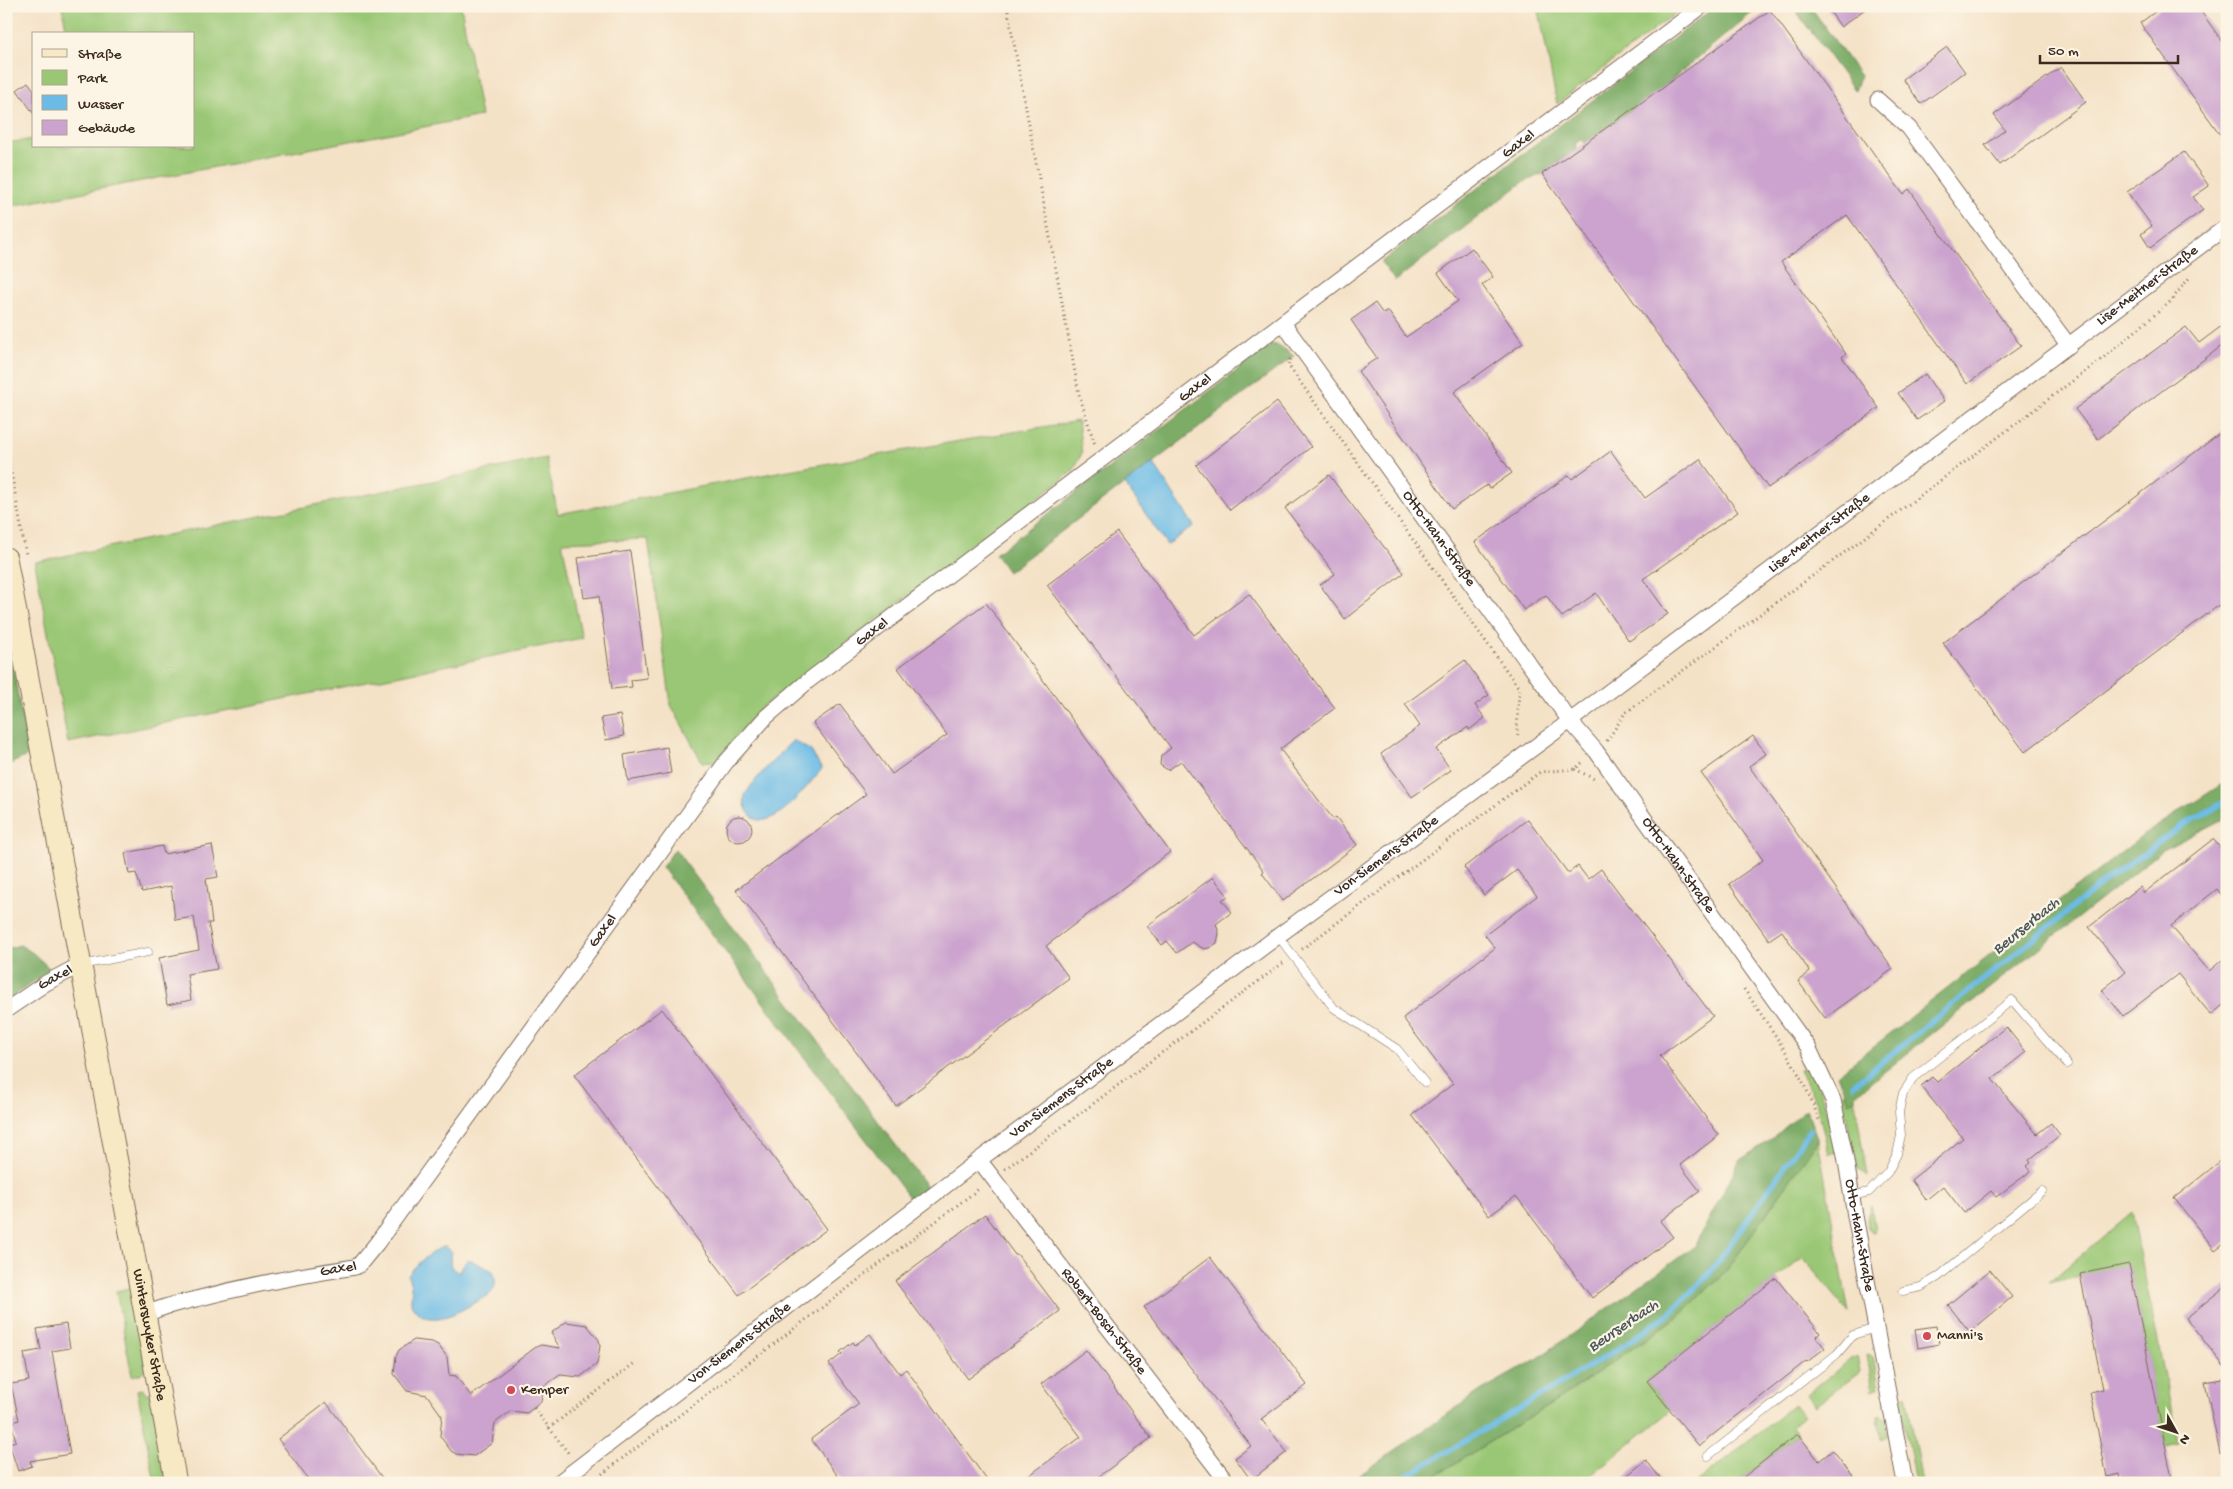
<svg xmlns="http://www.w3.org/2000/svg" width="2233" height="1489" viewBox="0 0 2233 1489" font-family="'Gochi Hand',sans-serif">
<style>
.green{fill:#9ac774;stroke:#6a7849}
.forest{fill:#7bac66;stroke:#5b6b42}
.water{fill:#6bbbe6;stroke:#537282}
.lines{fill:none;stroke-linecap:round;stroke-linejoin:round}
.stream{stroke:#6bbbe6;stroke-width:5.5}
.building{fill:#cba3ce}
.lane-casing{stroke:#7c6a59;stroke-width:9}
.street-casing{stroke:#7c6a59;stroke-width:17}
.secondary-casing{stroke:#7c6a59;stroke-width:23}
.path{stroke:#7c6a59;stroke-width:3;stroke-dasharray:1 4;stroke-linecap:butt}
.lane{stroke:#fff;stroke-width:8}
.street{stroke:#fff;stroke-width:15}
.secondary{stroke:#f6e9c3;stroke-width:21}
.poi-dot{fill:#d1495b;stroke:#fcf5e5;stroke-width:2}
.labels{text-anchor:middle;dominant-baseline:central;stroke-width:4.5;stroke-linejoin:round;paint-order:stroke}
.street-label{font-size:15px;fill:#3b2a1e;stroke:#fcf5e5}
.poi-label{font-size:15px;fill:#3b2a1e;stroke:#fcf5e5;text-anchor:start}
.water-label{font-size:16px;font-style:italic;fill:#49565a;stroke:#fcf5e5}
</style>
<rect width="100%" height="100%" fill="#fcf5e5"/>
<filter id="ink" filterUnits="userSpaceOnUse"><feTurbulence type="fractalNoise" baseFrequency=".02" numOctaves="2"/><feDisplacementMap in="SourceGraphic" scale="10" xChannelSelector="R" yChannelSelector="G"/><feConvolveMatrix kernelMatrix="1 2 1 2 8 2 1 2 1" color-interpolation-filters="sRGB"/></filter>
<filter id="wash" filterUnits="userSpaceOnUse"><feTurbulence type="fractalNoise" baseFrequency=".0096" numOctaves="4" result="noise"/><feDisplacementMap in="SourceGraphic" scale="20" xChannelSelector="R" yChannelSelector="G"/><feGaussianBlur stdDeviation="1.12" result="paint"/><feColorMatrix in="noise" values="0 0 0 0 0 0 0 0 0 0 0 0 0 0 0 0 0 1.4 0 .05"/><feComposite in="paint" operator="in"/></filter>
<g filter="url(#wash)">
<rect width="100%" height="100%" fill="#f4e2c7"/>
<path class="green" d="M62,6H461L481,116L6,207V143L34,139V146H194V34H67Z
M1538,6H1685L1557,104Z
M1078,421L1082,453L1073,471L759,709L714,763L702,762L671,705L648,539L562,542L582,638L68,743L35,562L546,458L558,514L783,471Z
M1809,1068C1825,1094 1830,1123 1836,1152L1829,1154L1817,1105L1800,1070Z
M1845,1093L1849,1102L1855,1100L1867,1177L1858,1169L1841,1094Z
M1818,1140L1849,1313L1803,1257L1647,1381L1671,1411L1580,1483H1423L1561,1398L1679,1316L1727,1270Z
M1871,1205L1875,1231L1873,1232L1868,1229L1867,1218Z
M2132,1212L2178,1443L2165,1446L2129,1265L2048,1283Z
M129,1288L132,1289L147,1368L140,1374L132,1376L116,1291Z
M1867,1355L1873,1357L1879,1387L1873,1390Z
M1857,1356L1860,1372L1815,1406L1806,1395L1852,1358Z
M142,1389L151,1395L167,1483H155L137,1390Z
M1906,1394L1922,1483H1915L1900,1400Z
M1794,1405L1804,1416L1792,1427L1798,1434L1736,1483H1696Z
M1882,1415L1885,1418L1888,1435L1881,1439L1878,1416Z"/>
<path class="forest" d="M1716,6H1760L1658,91L1585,143L1582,139L1575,144L1577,148L1542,174L1522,183L1395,281L1381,262Z
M1792,6H1810L1860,76L1855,91Z
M1272,344L1280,346L1294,356L1008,572L995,554Z
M6,630L29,755L6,766Z
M2227,781V817L2163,850L1855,1095V1100L1849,1102L1837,1075L2145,834Z
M675,849L927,1187L911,1200L662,867Z
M20,945L33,953L50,969L6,1002V949Z
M1806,1109L1818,1140L1727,1270L1679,1316L1561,1398L1423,1483H1348L1482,1390L1537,1359L1695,1246L1740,1160L1773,1138Z"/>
<path class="water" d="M1153,463L1194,526L1167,545L1125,484Z
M793,740L811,751L822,769C808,784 766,844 747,810C744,804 743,797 747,792C758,774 779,756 793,740Z
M446,1246L451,1251C450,1261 448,1268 458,1272L467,1260L472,1261L493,1271C495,1278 497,1284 493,1290C489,1297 484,1297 478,1301C461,1310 433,1330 414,1309C408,1302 413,1296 411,1287C411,1284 409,1280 408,1276C413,1266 435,1248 446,1246Z"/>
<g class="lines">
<path class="stream" d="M1853,1085L2104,882L2183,825L2227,801
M1395,1483L1628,1343L1672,1311L1708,1275L1727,1249L1810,1130"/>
</g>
<g id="blocks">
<path class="building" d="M1826,6H1869L1841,27Z
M2163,6H2197L2227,48V144L2140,23Z
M1770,10L1903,194L1909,189L2021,346L1967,384L1847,215L1781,262L1846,354L1842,357L1879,408L1768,488L1542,174Z
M1947,47L1965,72L1921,104L1903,79Z
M2061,67L2086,102L2000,165L1985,145L2005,130L1994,115Z
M28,82L34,90V114L17,90Z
M2184,152L2209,186L2193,197L2203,210L2150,248L2141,234L2152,226L2127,192Z
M1472,248L1493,277L1482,285L1523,343L1454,392L1512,473L1489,489L1487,485L1452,509L1358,371L1377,358L1351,320L1375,303L1383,314L1388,311L1406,337L1458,301L1438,273Z
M2227,322V342L2098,439L2075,409L2186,327L2199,343Z
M1925,374L1944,401L1917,420L1898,393Z
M1277,402L1311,447L1230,510L1196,465Z
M2227,428V599L2025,752L1943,643Z
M1611,451L1645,498L1700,459L1738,512L1643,579L1668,614L1629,641L1596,593L1562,617L1546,595L1524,610L1475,542L1569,475L1572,479Z
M1329,475L1404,573L1345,619L1320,585L1335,574L1285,508Z
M1117,532L1194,635L1249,594L1335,708L1280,749L1333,819L1336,817L1357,845L1283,901L1262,873L1264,871L1181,761L1168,770L1160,765L1161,756L1171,748L1047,585Z
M630,551L647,678L631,680L632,687L612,689L599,596L584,598L578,558Z
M986,603L1170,852L1046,946L1069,978L896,1106L736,890L866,794L813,723L840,704L892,774L947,735L898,668Z
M1465,660L1489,695L1475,705L1485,718L1469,730L1468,727L1436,749L1451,770L1412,797L1381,754L1420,726L1405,704Z
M620,715L624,736L606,740L601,718Z
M1753,736L1766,754L1749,766L1893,969L1825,1018L1798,981L1810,972L1782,931L1769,940L1729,884L1763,860L1701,773Z
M667,747L671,773L628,781L624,755Z
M726 829a13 13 0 1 1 26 0a13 13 0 1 1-26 0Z
M1528,819L1568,873L1578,866L1588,879L1601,869L1713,1016L1660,1056L1719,1135L1680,1165L1700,1191L1660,1221L1673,1237L1592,1298L1516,1196L1489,1216L1412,1115L1453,1084L1403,1018L1495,948L1485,935L1537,896L1517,870L1484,895L1464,867Z
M2213,839L2227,856V902L2217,889L2171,926L2209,971L2227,956V1002L2211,1015L2178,974L2123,1016L2102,990L2125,972L2089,927L2140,887L2144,893Z
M212,845L218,877L206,879L212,923H208L217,969L187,974L191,1000L167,1005L159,958L199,950L194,917L175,920L171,886L142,892L136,873L129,874L125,853L162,846L164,854Z
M1213,877L1228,896L1222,900L1232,912L1216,924L1219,933L1217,943L1209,948L1204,949L1192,942L1177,953L1167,941L1162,945L1147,926Z
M662,1009L827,1229L739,1295L574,1075Z
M2006,1027L2026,1052L1992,1079L2037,1134L2051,1123L2060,1135L2029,1160L2031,1163L2027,1166L2031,1171L1996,1197L1991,1191L1964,1213L1943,1186L1926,1200L1911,1180L1963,1138L1921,1086L1932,1077L1937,1082Z
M2227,1156V1241L2215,1250L2174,1198Z
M985,1214L1015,1255L1017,1254L1060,1311L968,1379L895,1281Z
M1210,1257L1307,1385L1261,1419L1287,1452L1251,1480L1235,1458L1251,1446L1144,1307Z
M2129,1264L2168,1459L2173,1483H2122L2120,1474L2107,1477L2090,1392L2103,1389L2080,1274Z
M1990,1270L2012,1297L1970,1332L1948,1305Z
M1776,1278L1820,1333L1816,1337L1825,1348L1807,1362L1806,1361L1699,1446L1647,1381Z
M2227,1285V1370L2186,1318Z
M566,1322L587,1325L599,1340L600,1346L597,1364L580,1377L560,1375L544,1386L541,1402L527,1413L511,1411L495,1423L492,1443L474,1456L456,1454L451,1451L440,1436L442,1416L427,1395L407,1391L394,1374L396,1356L399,1350L414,1340L432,1342L438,1345L447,1357L449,1375L456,1376L471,1396L536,1347L541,1345L560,1348L551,1333Z
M66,1324L70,1348L52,1351L70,1454L30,1461L32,1466L18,1471L9,1443L16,1441L11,1423L19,1420L11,1384L29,1381L24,1353L41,1350L37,1329Z
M1936,1326L1939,1344L1918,1348L1915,1329Z
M870,1334L900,1374L906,1369L989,1483H843L811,1439L859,1404L829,1364L842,1354L840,1352L853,1342L855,1345Z
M1086,1350L1151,1438L1090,1483H1019L1081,1437L1041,1384Z
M2227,1378V1453L2220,1454L2205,1382Z
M326,1402L386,1483H311L278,1439Z
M1798,1434L1819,1461L1833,1450L1853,1476L1844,1483H1736Z
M1646,1460L1664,1483H1618Z"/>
</g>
</g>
<g filter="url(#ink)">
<use href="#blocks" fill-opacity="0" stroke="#7c6a59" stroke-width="1"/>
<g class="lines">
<defs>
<path id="lane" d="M1278,936L1334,1008L1397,1049L1425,1083
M81,965L148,952
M1852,1196L1869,1192L1888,1172L1897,1154L1901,1135L1899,1112L1903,1093L1913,1078L2012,1000L2067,1064
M1903,1291L1921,1287L1938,1277L2042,1191
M1708,1456L1837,1354L1853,1335L1876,1328"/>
<g id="street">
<path d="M1878,100L1909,128L2069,346"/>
<path id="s1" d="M1283,323L1570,721L1596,751L1808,1047L1833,1100L1845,1155L1855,1216L1905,1483"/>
<path id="s2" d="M6,1010L46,983L80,965"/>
<path id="s3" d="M979,1160L1228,1483"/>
<path id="s4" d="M145,1315C161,1307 175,1304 192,1300C246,1286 300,1275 355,1267L359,1265L377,1243L726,762L766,717L808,681L1702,6"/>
<path id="s5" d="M558,1483L979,1160L1278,936L1570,721L2227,226"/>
</g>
<g id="secondary">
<path id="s6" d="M6,558L176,1483"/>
</g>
</defs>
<use href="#lane" class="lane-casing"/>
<use href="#street" class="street-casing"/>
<use href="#secondary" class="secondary-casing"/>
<path class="path" d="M1007,6L1079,394L1095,445
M1290,359L1288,365L1519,688L1517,733L1519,738
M6,444L26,554
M1607,741L1625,713L1841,555L2102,359L2169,303L2190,277
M1575,769L1594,779
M1302,949L1540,772L1575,769L1584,761
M1744,989C1772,1031 1803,1072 1819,1120
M1005,1169L1283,963
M534,1408L569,1454
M549,1428L636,1362
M590,1483L980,1188"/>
<use href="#lane" class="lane"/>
<use href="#street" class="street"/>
<use href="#secondary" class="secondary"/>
</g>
</g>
<g class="poi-dot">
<circle cx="1927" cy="1336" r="5"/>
<circle cx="511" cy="1390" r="5"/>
</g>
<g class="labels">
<g class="street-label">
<text stroke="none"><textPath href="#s4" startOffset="1849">Gaxel</textPath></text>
<text stroke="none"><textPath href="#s5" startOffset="1990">Lise-Meitner-Straße</textPath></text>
<text stroke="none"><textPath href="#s4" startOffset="1444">Gaxel</textPath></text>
<text stroke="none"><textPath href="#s5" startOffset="1579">Lise-Meitner-Straße</textPath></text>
<text stroke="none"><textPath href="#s1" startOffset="266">Otto-Hahn-Straße</textPath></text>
<text stroke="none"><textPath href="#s4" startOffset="1039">Gaxel</textPath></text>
<text stroke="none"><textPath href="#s5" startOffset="1039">Von-Siemens-Straße</textPath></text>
<text stroke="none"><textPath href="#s1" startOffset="671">Otto-Hahn-Straße</textPath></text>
<text stroke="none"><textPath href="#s4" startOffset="634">Gaxel</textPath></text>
<text stroke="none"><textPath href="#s2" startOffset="59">Gaxel</textPath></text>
<text stroke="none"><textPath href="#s5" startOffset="634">Von-Siemens-Straße</textPath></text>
<text stroke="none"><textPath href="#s1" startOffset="1091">Otto-Hahn-Straße</textPath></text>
<text stroke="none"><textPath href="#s4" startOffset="199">Gaxel</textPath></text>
<text stroke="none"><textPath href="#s3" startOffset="204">Robert-Bosch-Straße</textPath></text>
<text stroke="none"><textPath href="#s6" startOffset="790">Winterswyker Straße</textPath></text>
<text stroke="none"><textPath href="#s5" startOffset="229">Von-Siemens-Straße</textPath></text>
</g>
<g class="poi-label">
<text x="1937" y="1336">Manni's</text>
<text x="521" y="1390">Kemper</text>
</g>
<g class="water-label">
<text transform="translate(2027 927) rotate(-39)">Beurserbach</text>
<text transform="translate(1624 1327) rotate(-34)">Beurserbach</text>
</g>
</g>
<rect width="2233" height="1489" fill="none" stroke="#fcf5e5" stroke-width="25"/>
<rect x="32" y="32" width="162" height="115" fill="#fcf5e5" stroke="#afa495"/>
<rect x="42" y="49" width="25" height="8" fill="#f6e9c3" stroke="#afa495"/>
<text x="78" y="58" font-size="15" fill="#3b2a1e">Straße</text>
<rect x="42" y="70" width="25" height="15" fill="#9ac774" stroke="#afa495"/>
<text x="78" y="82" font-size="15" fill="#3b2a1e">Park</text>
<rect x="42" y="95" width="25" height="15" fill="#6bbbe6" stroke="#afa495"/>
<text x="78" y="108" font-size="15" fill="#3b2a1e">Wasser</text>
<rect x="42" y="120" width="25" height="15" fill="#cba3ce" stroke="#afa495"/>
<text x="78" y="132" font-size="15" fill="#3b2a1e">Gebäude</text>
<g transform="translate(2176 1432) rotate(130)" stroke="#fcf5e5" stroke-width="4" paint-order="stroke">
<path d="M0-4L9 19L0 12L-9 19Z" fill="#3b2a1e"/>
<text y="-8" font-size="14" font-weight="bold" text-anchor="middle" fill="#3b2a1e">N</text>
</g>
<path d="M2040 55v8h138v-8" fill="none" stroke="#3b2a1e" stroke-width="2.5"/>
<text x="2048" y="55" font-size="15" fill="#3b2a1e" stroke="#fcf5e5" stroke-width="4" paint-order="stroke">50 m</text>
</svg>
